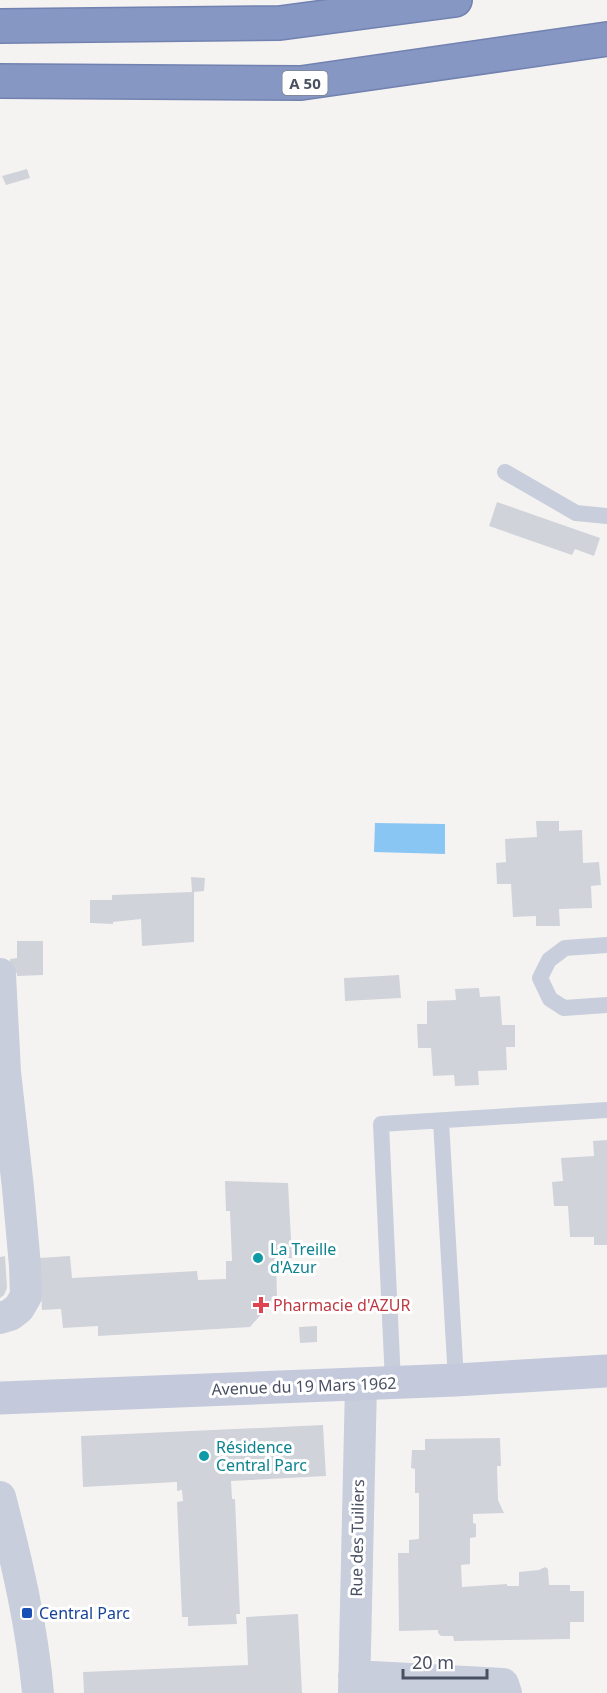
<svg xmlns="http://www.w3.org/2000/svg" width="607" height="1693" viewBox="0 0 607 1693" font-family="'Noto Sans',sans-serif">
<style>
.water{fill:#89c6f4}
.building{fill:#d1d3da}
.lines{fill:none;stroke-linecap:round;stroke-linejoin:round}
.motorway-casing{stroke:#7282b0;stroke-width:36}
.service{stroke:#c8cedb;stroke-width:16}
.minor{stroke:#c8cedb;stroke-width:32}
.secondary{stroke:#c4cadc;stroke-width:33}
.motorway{stroke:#8797c4;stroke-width:33}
.culture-dot{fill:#0f9aa8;stroke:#fff;stroke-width:2}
.health-dot{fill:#e0444e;stroke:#fff;stroke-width:2}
.transit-dot{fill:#1a4fb4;stroke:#fff;stroke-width:2}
.labels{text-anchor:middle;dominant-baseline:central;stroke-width:6;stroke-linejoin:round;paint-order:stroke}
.shield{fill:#fff;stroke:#7f8491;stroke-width:1.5}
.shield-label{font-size:15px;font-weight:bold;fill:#485062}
.culture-label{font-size:16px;fill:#0d838f;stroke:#fff;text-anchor:start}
.health-label{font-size:16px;fill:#be3a42;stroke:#fff;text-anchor:start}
.street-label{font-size:16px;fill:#485062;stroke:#fff}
.transit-label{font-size:16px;fill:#164399;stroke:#fff;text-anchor:start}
</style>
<rect width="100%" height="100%" fill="#f5f3f2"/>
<path class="water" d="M375,823L445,824V854L374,852Z"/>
<path class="building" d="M27,169L30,178L6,185L2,176Z
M497,502L600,538L594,556L575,549L572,555L489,526Z
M536,821H559V831L582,830L583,863L599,862L601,885L591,886L592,908L559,909L560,926H536V916L513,917L511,884H497L496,863L506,862L505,839L537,837Z
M191,877L205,878L204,891L194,892V942L142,946L141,919L113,922V924L90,923V900H112V895L192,892Z
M17,941H43V975L17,976V973H10V959L17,958Z
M399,975L401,998L345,1001L344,978Z
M479,988L480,997L500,996L502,1025H515V1047H506L507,1070L478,1071L479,1085L455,1086L454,1075L433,1076L431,1048H418L417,1024H427V1001L456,1000L455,989Z
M607,1140V1245H594V1237H570L568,1206H554L552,1182L563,1181L561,1158L594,1156L593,1141Z
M225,1181L288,1183L292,1258L276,1259L277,1296L250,1327L98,1336V1326L63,1328L61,1309L42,1310L39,1258L70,1256L72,1278L197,1271L198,1280L226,1279V1261H232L230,1211H226Z
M5,1256L7,1288L4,1295L0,1298V1257Z
M317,1326V1342L300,1343L299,1327Z
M323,1425L326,1476L231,1481L232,1499H235L240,1614H236L237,1624L188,1626V1617H182L177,1502L183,1501L182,1490L177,1491V1482L83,1487L81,1436Z
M500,1438L501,1466H497L498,1500L504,1513L473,1514V1523L476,1524V1537L470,1538V1564L461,1565L462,1587L507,1584V1586H519V1572L539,1570L545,1567L548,1569L549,1585H570V1591H584V1622H570V1639L454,1641L453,1636H441L438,1633V1630L399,1631L398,1553H409V1540L419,1539V1493H415V1469L411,1468L412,1450H425V1439Z
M298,1614L302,1693H84L83,1672L248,1665L246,1617Z"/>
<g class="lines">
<defs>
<path id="motorway" d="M0,26L280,23L455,0
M0,81L301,83L607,39"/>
</defs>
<use href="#motorway" class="motorway-casing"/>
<path class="service" d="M505,472L576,513L607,516
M607,945L565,948L549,960L540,978L550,999L564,1008L607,1005
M441,1121L456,1380
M393,1382L381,1124L607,1110"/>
<path class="minor" d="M0,974L5,1072L18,1188L25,1266L26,1296L19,1308L10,1315L0,1318
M0,1497C17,1562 32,1626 38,1693
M354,1676L503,1684L506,1693
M354,1693L361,1384"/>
<path class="secondary" d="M0,1398L456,1380L607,1371"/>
<use href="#motorway" class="motorway"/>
</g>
<g class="culture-dot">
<circle cx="258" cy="1258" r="6"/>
<circle cx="204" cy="1456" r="6"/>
</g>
<path class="health-dot" d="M258 1296h6v6h6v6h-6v6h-6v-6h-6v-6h6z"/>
<rect class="transit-dot" x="21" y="1607" width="12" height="12" rx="3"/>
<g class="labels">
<rect class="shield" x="282.5" y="71" width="45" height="24" rx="4.5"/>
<g class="shield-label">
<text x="305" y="83">A 50</text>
</g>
<g class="culture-label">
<text x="270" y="1249">La Treille<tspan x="270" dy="18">d'Azur</tspan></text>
<text x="216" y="1447">Résidence<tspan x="216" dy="18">Central Parc</tspan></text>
</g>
<g class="health-label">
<text x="273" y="1305">Pharmacie d'AZUR</text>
</g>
<g class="street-label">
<text transform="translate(304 1386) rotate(-2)">Avenue du 19 Mars 1962</text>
<text transform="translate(357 1538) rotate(-89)">Rue des Tuiliers</text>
</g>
<g class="transit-label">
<text x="39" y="1613">Central Parc</text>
</g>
</g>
<path d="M403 1669v9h84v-9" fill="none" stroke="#485062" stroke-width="3"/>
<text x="412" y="1669" font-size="18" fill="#485062" stroke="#ffffff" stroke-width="4.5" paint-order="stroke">20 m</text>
</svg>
